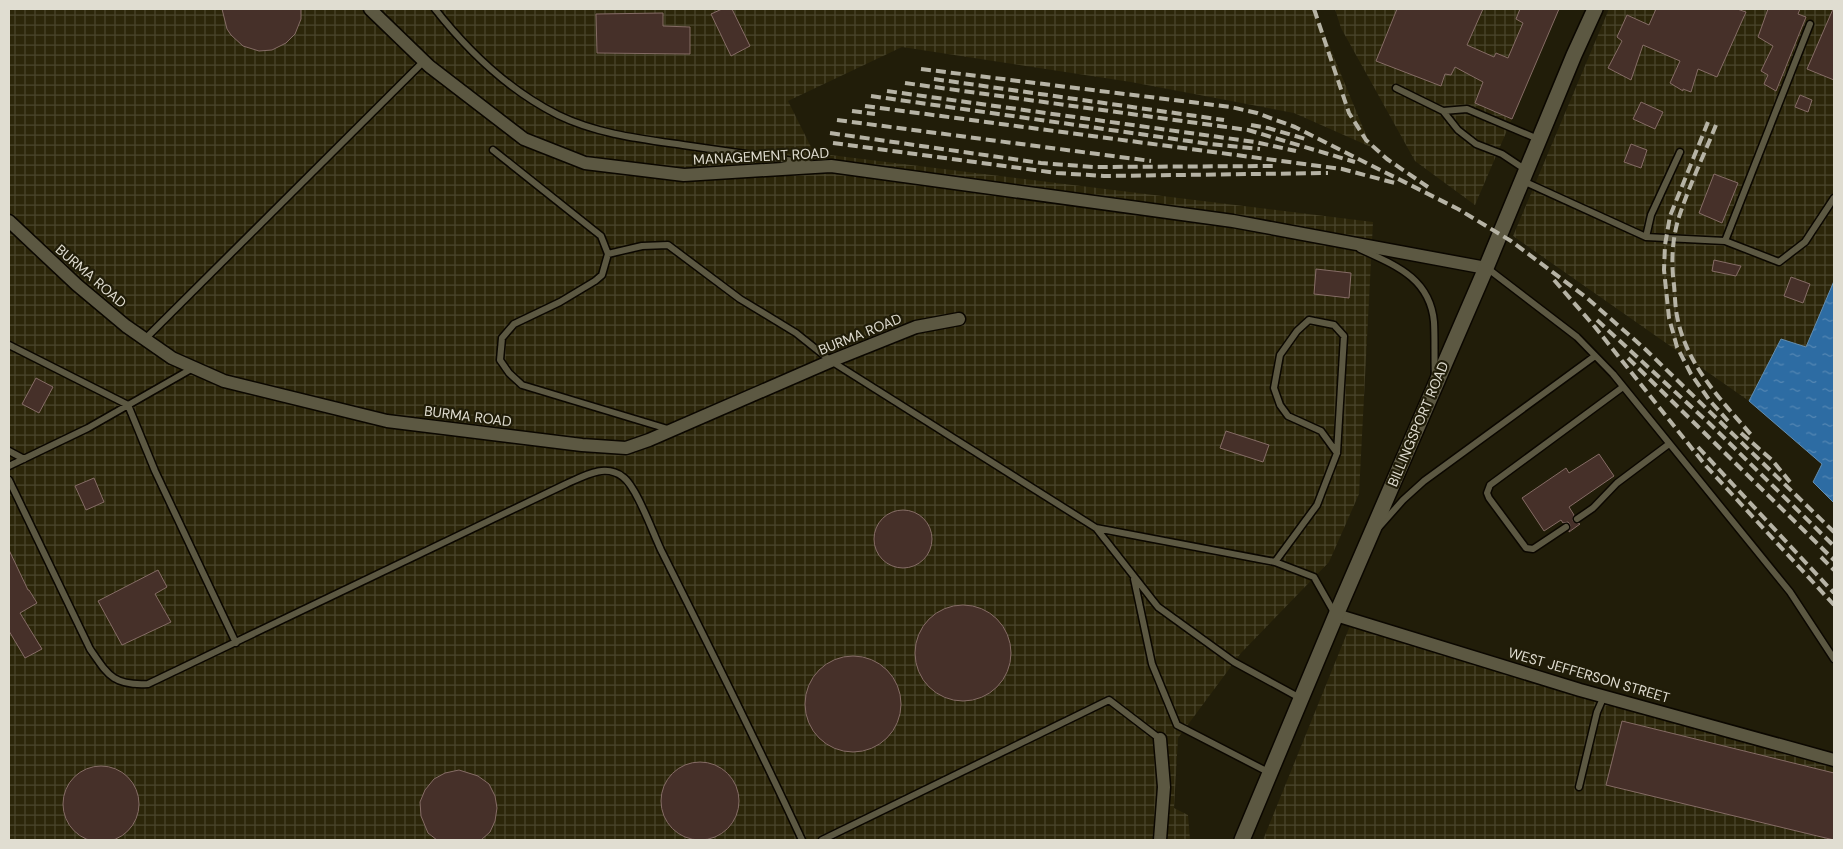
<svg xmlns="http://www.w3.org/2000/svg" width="1843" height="849" viewBox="0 0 1843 849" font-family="'DM Sans',sans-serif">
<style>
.industrial{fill:url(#industrial-grid)}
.water{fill:url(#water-ripples);stroke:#638eb1}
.building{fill:#463029;stroke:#856c65}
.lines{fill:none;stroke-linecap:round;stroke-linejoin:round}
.service-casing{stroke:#0b0700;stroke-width:9}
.minor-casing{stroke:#0b0700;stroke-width:15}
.tertiary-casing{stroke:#0b0700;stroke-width:18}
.service{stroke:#5c5842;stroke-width:6}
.minor{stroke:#5c5842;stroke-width:12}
.tertiary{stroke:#5c5842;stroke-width:15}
.rail{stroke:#b6b3a5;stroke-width:4;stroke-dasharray:10 5;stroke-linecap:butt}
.labels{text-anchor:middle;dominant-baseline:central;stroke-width:4.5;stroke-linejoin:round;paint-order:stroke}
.street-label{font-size:14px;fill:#e0ddd1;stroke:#211d09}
</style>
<defs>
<pattern id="industrial-grid" width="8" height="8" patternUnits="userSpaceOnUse" patternTransform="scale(1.25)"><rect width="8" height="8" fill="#2c260a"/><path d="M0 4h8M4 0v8" fill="none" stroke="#4a452d"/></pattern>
<pattern id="water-ripples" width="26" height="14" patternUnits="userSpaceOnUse" patternTransform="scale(1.25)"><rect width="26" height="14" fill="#2d6ca3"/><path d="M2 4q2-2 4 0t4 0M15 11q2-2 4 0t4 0" fill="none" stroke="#5587b3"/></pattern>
</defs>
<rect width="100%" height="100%" fill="#211d09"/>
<path class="industrial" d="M9,9H1314L1371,147L1294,113L1131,82L902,47L788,101L814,153L1373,222L1359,494L1329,562L1241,653L1178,738L1174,808L1188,815L1190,840H9Z
M1335,9H1559L1475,205L1415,161L1341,28Z
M1609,9H1834V281L1806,347L1781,339L1749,401L1513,236Z
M1354,616L1671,710L1834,754V840H1263Z"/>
<path class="water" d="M1834,281V503L1813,482L1822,464L1749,401L1781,339L1806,347Z"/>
<path class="building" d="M222,9H301V19L295,34L286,43L272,50L259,51L243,46L231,35L227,29Z
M722,9H732L750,46L731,56L711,14Z
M1397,9H1483L1467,45L1494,57L1496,53L1508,58L1523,23L1516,19L1520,9H1559L1512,119L1475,103L1483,82L1455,67L1451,75L1445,74L1441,86L1376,61Z
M1656,9H1737L1746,12L1717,77L1698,69L1691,92L1683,89V91L1670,83L1680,61L1643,45L1631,80L1608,68L1622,41L1617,37L1627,15L1649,25Z
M1768,9H1800L1798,14L1806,17L1776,91L1764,84L1768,75L1761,71L1773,46L1758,37Z
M1833,9H1834V80L1807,69Z
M663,13V26L690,27V54L597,53L596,14Z
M1800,95L1812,100L1808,112L1795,107Z
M1641,102L1663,112L1655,129L1633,119Z
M1631,144L1647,150L1641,168L1624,162Z
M1714,174L1738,183L1722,223L1699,213Z
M1714,260L1741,266L1736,276L1712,271Z
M1316,269L1351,273L1349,298L1314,294Z
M1791,277L1810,284L1803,303L1784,296Z
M36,378L53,387L39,413L22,404Z
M1226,431L1269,445L1263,462L1220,448Z
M1599,454L1614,476L1569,507L1574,515L1573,521L1580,524L1569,532L1570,525L1568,522L1563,523L1561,520L1544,531L1522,498L1566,468L1569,473Z
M94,478L104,502L86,510L75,486Z
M874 539a29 29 0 1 1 58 0a29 29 0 1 1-58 0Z
M9,550L28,590H29L37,603L20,613L42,649L25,658L9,631Z
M158,570L167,587L155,594L171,622L122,645L98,601Z
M915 653a48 48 0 1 1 96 0a48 48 0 1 1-96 0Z
M805 704a48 48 0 1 1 96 0a48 48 0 1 1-96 0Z
M1622,721L1834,773V840L1606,785Z
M661 801a39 39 0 1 1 78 0a39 39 0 1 1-78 0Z
M63 804a38 38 0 1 1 76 0a38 38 0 1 1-76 0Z
M459,770L478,776L489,784L495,796L497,808L495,821L490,832L481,840H437L428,833L421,816L420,802L425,790L434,779L445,773Z"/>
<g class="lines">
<defs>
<path id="service" d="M435,9C468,51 510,91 558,115C597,134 641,139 683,145C725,151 766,157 808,163
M1396,88L1443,111L1458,130L1476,144L1502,154L1526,170
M1443,111L1467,109L1538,139
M493,150L601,236L608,254L602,275L595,281L560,302L514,324L502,338L500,360L509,373L522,385L671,430
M1523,181L1646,237L1725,241L1779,262L1805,242L1834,198
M1646,237L1651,215L1680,152
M1725,241L1810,24
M1360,249C1395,265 1430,278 1434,322C1435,340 1434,358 1435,377
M608,254L642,246L668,245L740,299L796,333L831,361L1096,528L1158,607L1234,662L1300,698
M1487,268L1577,337L1613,374L1790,592L1834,659
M145,339L424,61
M9,345L128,405L155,471L236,643
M9,451L24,459
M9,466L88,428L193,368
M9,480L90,649C108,675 113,686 148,684L566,484C584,476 605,463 623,477C636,486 653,533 661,550C709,646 757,743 802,840
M1577,519L1593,508L1617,483L1669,444
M1380,526L1403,500L1424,481L1595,356
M1566,527L1533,549L1526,548L1489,498L1487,493L1490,485L1623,387
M1096,528L1275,562L1314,577L1335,614
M1275,562L1317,505L1337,453L1344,336L1334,325L1309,320L1297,331L1280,355L1274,388L1280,405L1288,416L1321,431L1337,453
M1134,579L1152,664L1177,725L1270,773
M1579,787L1597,712L1604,696
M822,840L1109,700L1160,739"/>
<path id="minor" d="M370,9L429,66L524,139L585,163L684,175L831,166L1233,221L1486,268
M9,221L77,285L126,326L172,358L224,381L387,421L582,445L626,448L649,440L831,361L916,327L959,319
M1336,615L1580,690L1834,760
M1160,739L1164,787L1160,840"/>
<path id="tertiary" d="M1242,840L1336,615L1486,268L1574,55L1595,9"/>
</defs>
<use href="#service" class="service-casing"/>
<use href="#minor" class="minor-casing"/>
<use href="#tertiary" class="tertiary-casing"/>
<use href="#service" class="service"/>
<use href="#minor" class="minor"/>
<use href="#tertiary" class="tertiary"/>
<path class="rail" d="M1314,9L1349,113L1366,140L1387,159L1428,187
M921,69L1231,107L1257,113L1295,127L1458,209L1511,241L1587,298L1645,349L1834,532
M934,79L1224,120
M905,83L1248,130L1355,162
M887,91L1255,142L1296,151
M871,96L1210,144L1260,149
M865,106L1342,169L1395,183
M852,111L875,114
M837,120L1151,161
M1708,122L1670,216L1665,245L1664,270L1669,318L1677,347L1691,374L1710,401L1728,421
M1251,125L1268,128L1309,140
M1716,125C1704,155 1689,186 1679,217C1672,239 1671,263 1674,285C1675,295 1675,306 1677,316C1686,365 1722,401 1753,437
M830,133L1041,163L1094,167L1273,166
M833,143L1057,173L1104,176L1328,173
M1554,280L1595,327L1706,466L1834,605
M1597,320L1710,424L1834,546
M1628,358L1834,560
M1741,433L1772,460L1790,482
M1698,447L1834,593
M1821,557L1834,570"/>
</g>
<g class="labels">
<g class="street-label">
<text transform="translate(761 156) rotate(-3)">MANAGEMENT ROAD</text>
<text transform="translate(91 276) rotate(41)">BURMA ROAD</text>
<text transform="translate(860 334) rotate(-22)">BURMA ROAD</text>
<text transform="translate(468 416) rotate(7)">BURMA ROAD</text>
<text transform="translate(1418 424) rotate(-67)">BILLINGSPORT ROAD</text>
<text transform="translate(1589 675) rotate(16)">WEST JEFFERSON STREET</text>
</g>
</g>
<rect width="1843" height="849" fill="none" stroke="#e0ddd1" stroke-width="20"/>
</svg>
